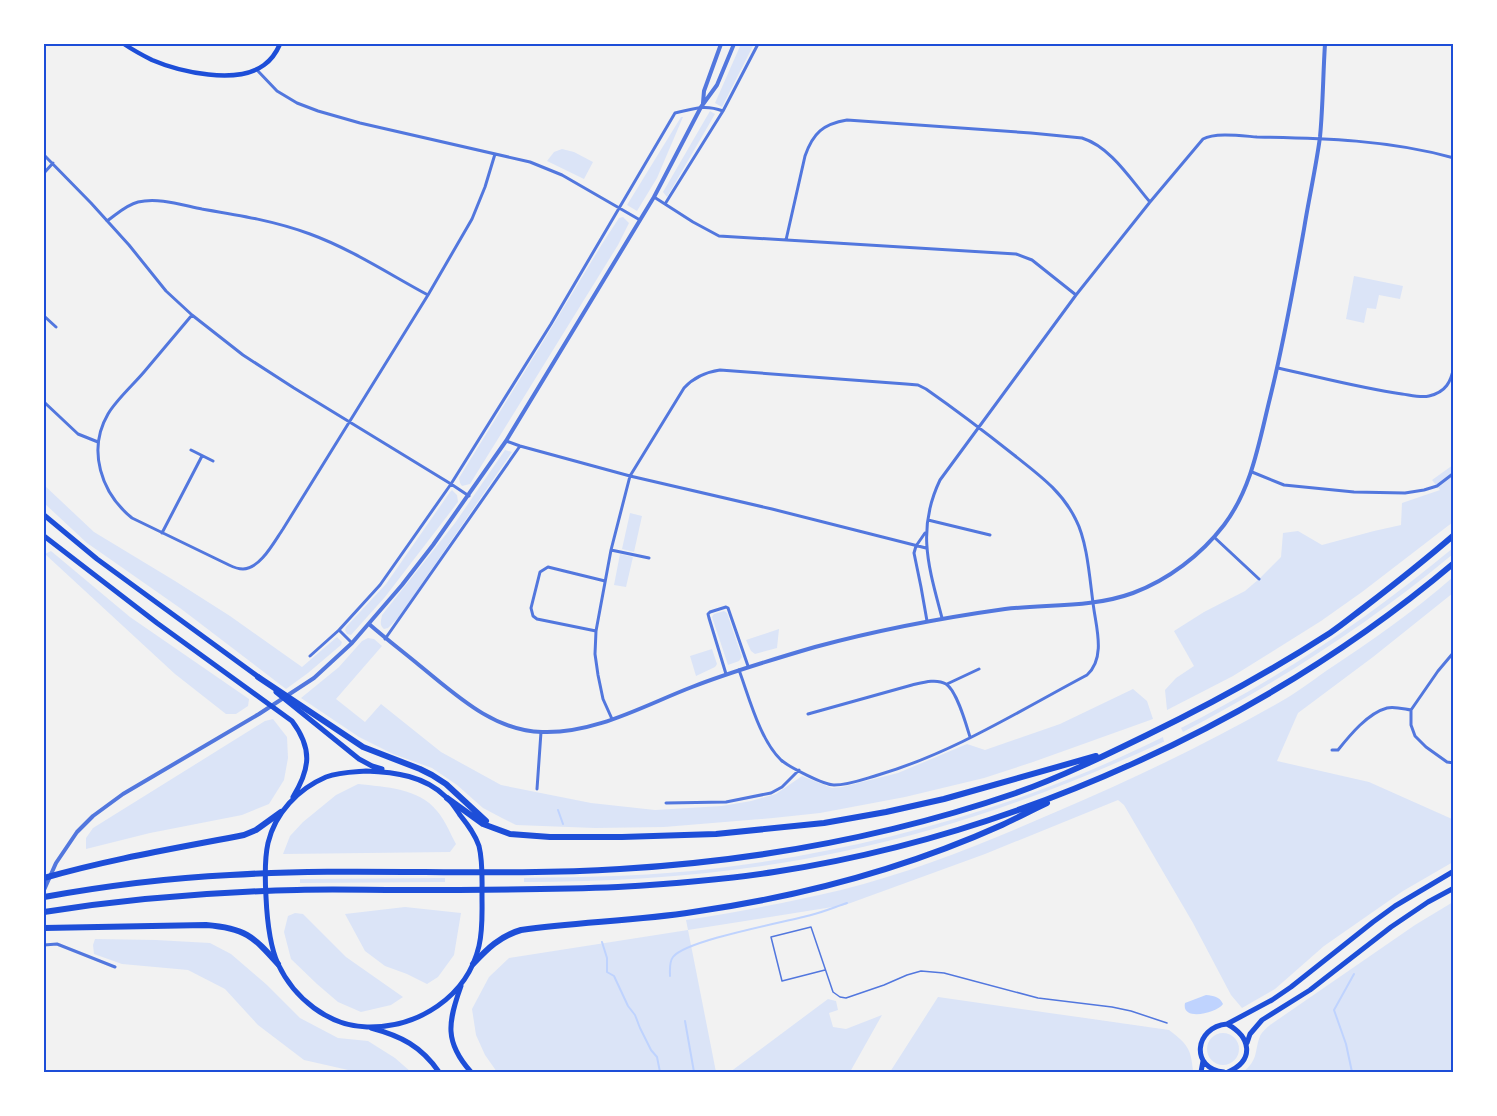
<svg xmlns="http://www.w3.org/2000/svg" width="1497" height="1116" viewBox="0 0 1497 1116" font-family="'Nunito Sans',sans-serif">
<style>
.green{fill:#dbe4f7}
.water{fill:#bfd3fe}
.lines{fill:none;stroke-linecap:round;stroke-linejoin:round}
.stream{stroke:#bfd3fe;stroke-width:2}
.service{stroke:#5277de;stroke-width:1.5}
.minor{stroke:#5277de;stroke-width:3}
.tertiary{stroke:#5277de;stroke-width:4}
.secondary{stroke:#1d4ed8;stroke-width:4.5}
.trunk{stroke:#1d4ed8;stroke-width:5}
.motorway{stroke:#1d4ed8;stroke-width:6}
.neatline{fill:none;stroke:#1d4ed8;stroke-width:2}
</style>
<rect width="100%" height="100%" fill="#f2f2f2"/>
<path class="green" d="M741,44H754L722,107L715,103Z
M710,111L715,114L667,197L663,192Z
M681,117H683L657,178L637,211L627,205Z
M562,149L574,152L593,162L584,179L547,161L554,152Z
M623,217L629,223L618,245L470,484L462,486L460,483L459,478L541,345L602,244L619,218Z
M1354,276L1403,286L1400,299L1379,295L1376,309L1367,308L1364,323L1346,319Z
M505,450L512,452L399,617L388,628L384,629C379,625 381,621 382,615L455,523Z
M1453,465V522L1362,592L1321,621L1233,676L1167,710L1165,690L1176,678L1194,666L1174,631L1204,612L1245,591L1259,579L1281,557L1283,533L1298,531L1322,545L1374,531L1401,525L1402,503L1440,490L1432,480Z
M44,485L94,532L175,581L230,616L302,667L337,637L342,642L341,645L308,673L286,689L180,608L87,543L44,503Z
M452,490L457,495L458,502L385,597L351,635L347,634L345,630L346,627L386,584L450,492Z
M630,513L642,516L634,552L622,549Z
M1453,548V554C1370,623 1279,682 1183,732L1181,728C1278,679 1369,618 1453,548Z
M51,551L130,617L249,699L248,706L236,714H226L175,674L45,554Z
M620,554L633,557L626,587L614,585Z
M1453,577V593L1373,657L1298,713L1277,761L1369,782L1452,819L1453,818V862L1403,891L1324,946L1275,989L1242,1008L1231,995L1193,923L1124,805L1118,800L985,854L845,905L688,930L716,1072H497L485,1055L476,1035L472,1009L489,977L509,958L688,930L686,920C738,912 790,902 841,890C916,871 987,842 1058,811C1131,780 1204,745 1273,706C1292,696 1309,683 1326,671C1370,642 1413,612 1453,577Z
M724,611L727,613L742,657L739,661L728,665L712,617L714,614Z
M779,629L777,648L755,654L751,651L746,640Z
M368,638L374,639L382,646L336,699L365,722L381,704L441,752L501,785L591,803L655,810L722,806L751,801L776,794L802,776L832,788L842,787L898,773L967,744L985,750L1060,724L1133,689L1147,701L1153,719L1033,762L984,778L905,797L820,813L773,818L664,827L595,828L516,825L502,818L483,808L457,785L432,768L393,754L359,737L301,698L339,667L362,641Z
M712,649L717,664L715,667L696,676L690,656Z
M273,719L287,737L288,758L284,780L269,804L242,815L150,833L86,849V838L93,828L265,721Z
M1163,737L1164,742H1163C1061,789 955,828 845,851C740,874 632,882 524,882V878C589,877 655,876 719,868C873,849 1024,806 1163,737Z
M358,784C385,787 419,788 437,811C445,820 450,833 456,844L450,852L283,854L290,836L303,822L336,795Z
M445,878V882L300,883V879Z
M1453,902V1072H1243C1259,1059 1254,1052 1260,1036C1262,1032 1266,1028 1270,1025L1415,925Z
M405,907L461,913L454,955L438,977L427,984L407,974L385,966L365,951L345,914Z
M295,913L303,914L346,957L403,997L391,1005L361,1012L338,1002L317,984L291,959L284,932L288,916Z
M95,939L156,940L210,943L231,954L267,985L300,1018L338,1038L368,1041L395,1058L411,1072H357L304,1060L258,1025L225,989L188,970L122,964L94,954L93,945Z
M938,997L1169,1030C1187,1044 1191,1048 1193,1071L1191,1072H890Z
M828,999L836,1001L838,1010L829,1013L833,1027L846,1029L882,1015L850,1072H730Z
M1207 1049a16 16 0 1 1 32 0a16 16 0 1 1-32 0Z"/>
<path class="water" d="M1206,995C1214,996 1219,996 1223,1004C1217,1013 1181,1022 1185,1003Z"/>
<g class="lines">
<path class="stream" d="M558,810L563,824
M602,942L607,958V972L614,976L628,1006L635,1015L640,1028L651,1050L657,1057L660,1072
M670,976C670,970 669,962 673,957C686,940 786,922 811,915C823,912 835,907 847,903
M685,1021L694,1072
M1352,1072L1346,1044L1334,1010L1354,974"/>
<path class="service" d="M825,970L782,981L771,937L811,927L833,992L840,997L846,998L884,985L907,975L921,971L944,973L1038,998L1112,1007L1131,1011L1167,1023"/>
<path class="minor" d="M257,70L277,91L297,103L318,111L360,123L530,162L562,175L640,220
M44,155L91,203L129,245L166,291L192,315L243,355L294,388L451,484L469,496
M44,173L53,163
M654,197L693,222L719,236L1016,254L1032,260L1076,295
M665,204L723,111L758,44
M107,221C117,214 126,205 138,202C158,197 182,205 202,209C238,215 275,221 310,234C351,249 389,274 428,295
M786,240L805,156C813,133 823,124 847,120L1031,133L1082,138C1111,147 1131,180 1150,202
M192,315C176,334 160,353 144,372C133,385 116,400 108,414C87,450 101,493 132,518L229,565C233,567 238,569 243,569C260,569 274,542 283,529L428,295L472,219L485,187L495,154
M44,316L56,327
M1278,368C1319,377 1360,388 1402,394C1410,395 1421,398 1429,396C1446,392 1451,382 1454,366
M44,402L78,434L98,442
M506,441L520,446L630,476L772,509L926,548
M191,450L213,461
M1252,472L1284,485L1354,492L1405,493L1424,490L1437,486L1454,473
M928,520L990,535
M162,533L202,456
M925,533L916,546L914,553L921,587L927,621
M1214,537L1259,579
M611,550L649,558
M942,618C929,568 916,530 940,480L1076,295L1150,202L1203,139C1215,132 1243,136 1257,137C1323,138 1390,140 1454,158
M339,630L380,585L451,484L551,324L675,113C694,109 704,104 723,111
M596,631L537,619L533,616L531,608L540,572L548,567L605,581
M385,639L520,446
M1454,652L1438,671L1411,710V725L1415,736L1426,747L1447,762L1454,763
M310,656L339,630L352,643
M726,674L709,618L708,614L710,612L726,607L728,608L748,666
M947,684L979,669
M808,714L912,685C921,683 936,678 946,684C957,691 966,724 970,737
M612,719L603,699L598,675L595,654L596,631L611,550L630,476L684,388C694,377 706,372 720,370L906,384L918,385L926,389C956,410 985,432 1014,455C1039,475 1062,491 1076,520C1088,543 1090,584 1094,610C1097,630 1105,659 1087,675C1019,711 953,753 878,775C864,779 849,785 834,785C824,785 789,767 781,760C760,740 749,697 739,670
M1332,750H1338C1350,735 1368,713 1387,708C1394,706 1404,709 1411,710
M537,789L541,732
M666,803L726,802L771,793L782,787L799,770
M44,945L57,944L115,967"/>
<path class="tertiary" d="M703,103L704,91L721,44
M369,624C385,638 402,651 419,665C455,694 493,731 542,732C595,734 645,705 692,687C733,671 774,659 815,647C878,630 941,618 1005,609C1048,604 1092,608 1133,593C1168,580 1201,555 1224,525C1252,488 1259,442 1270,398C1284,342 1294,285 1304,229C1309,198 1316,167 1320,137C1323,106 1323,74 1325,44
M44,890L56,863L77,832L93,816L123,794L259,714L314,678L352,643L402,585L433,545L506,441L654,197L701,107L717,85L734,44"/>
<path class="secondary" d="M124,44C133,50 142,55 152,60C180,72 237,85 264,65C271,60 277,51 280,44"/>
<path class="trunk" d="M44,515L97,559L260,678
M44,536L157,623L292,721C313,749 310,769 293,797
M276,692L359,759L372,766L382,769
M366,771C395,772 425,776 446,797C452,802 456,809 460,815C468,825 475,834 479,846C483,862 482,880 482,896C482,912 483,929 479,946C467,997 418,1028 367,1027C328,1026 294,998 278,964C269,944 267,919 266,897C265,880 264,861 268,843C275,813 298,789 326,777C339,772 353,772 366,771Z
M461,986C448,1022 444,1042 471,1072
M1227,1024L1272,1000L1291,987L1373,922L1395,906L1454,871
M371,1028C401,1036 421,1046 439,1072
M1247,1043L1250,1034L1262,1020L1310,990L1391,927L1428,902L1454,888
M1201,1072L1203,1061
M1224,1072C1190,1069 1194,1027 1227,1024C1251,1037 1255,1060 1228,1072"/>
<path class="motorway" d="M258,677L363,747L420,769L432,775L446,784L486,821
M447,798L483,824L510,834L550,837H622L716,834L824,823L886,812L944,799L1096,756
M44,878C110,859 177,848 244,835L256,830L281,812
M44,897C105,886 168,878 230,875C359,867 490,877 620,869C755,861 888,837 1016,793C1061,777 1104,756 1147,735C1209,705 1271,671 1330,633C1342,625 1354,615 1366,606C1396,583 1425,560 1454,535
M44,912C127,899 212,892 297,890C331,889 366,890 401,890C474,890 546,890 618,887C670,884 723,880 774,872C1016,835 1267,721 1454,563
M44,928L206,925C245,928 253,936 278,964
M473,964C487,949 500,936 521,930C578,922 636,921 693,912C798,897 904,869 1002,825C1017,818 1032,810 1047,803"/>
</g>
<rect width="1497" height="1116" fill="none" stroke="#ffffff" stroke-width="90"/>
<rect x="45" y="45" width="1407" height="1026" class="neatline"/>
</svg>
